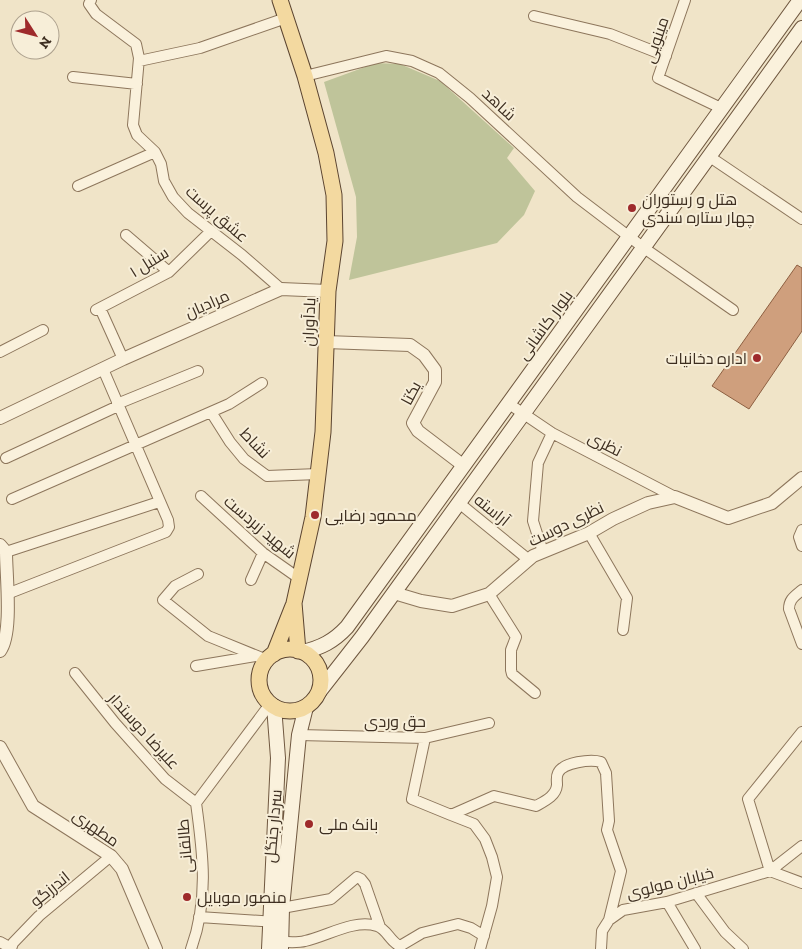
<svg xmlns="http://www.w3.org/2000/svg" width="802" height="949" viewBox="0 0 802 949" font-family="'Zilla Slab',Cairo,serif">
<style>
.cemetery{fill:#bfc49a}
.building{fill:#cf9f7d;stroke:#8d5f41}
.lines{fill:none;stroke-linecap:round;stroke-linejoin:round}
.minor-casing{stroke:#8d765c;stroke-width:12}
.tertiary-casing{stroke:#8d765c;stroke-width:14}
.secondary-casing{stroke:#6f573f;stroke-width:16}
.primary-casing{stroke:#5b4430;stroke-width:17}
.minor{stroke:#faf1dc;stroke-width:10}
.tertiary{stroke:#faf1dc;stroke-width:12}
.secondary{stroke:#faf1dc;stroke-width:14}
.primary{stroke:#f3d9a0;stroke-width:15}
.poi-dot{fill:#9e2a2b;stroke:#f7eed8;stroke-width:2}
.labels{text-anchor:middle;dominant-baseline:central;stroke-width:4;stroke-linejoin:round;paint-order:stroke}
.street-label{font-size:16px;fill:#3d2e20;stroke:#f7eed8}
.poi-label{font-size:16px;fill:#3d2e20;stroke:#f7eed8;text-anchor:start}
</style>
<rect width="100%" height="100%" fill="#f0e4c8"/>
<path class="cemetery" d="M376,63L400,64L440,81L514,148L507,158L535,191L524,215L497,243L349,280L357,237L356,197L324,82Z"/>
<path class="building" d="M797,265L802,268V331L749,409L712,386Z"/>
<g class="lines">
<defs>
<path id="minor" d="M91,0L89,4L96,14L136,44L139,58L133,125L137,135L155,152L161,164L164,181L173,197L188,213L242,255L281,289
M685,0L658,78L723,109
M534,16L610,34L666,56
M139,61L200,48L286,18
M305,76L386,56L412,61L439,73L470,98L577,197L644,248L733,310
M73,77L137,84
M710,157L802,219
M78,186L155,152
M126,235L169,272
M100,308L123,359
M96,310L169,272L211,231
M0,352L43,330
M117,404L198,371
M509,404L552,433L675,497
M211,412L230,442L244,459L267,476L318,474
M6,458L118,406
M201,496L263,553L300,579
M12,499L229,404L262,383
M459,503L529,560
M802,530L799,537L802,546
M589,533L627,598L623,630
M6,552L159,502
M543,552L533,521L538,463L552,433
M198,574L175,586L163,600L208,636L267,660
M251,580L263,553
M802,590C795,596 789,599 789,609L802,644
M7,594L166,532L169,527L168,520L103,369
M489,594L516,637L511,650V670L512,674L535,693
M196,666L256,656
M75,673L115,723L165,779L196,803
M299,735L425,738L489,723
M425,738L412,799L451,815L494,796L536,806C545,801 556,796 557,785C557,780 556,777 558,773C563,762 591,759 601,762L606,773L609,821L607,830L621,871L609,920
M451,815L474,824L485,839L492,857L497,877L492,906L480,949
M770,871L748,799L802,732
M770,871L802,883
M696,893L725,932L743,949
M667,902L695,949
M282,908L331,899L357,877L361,879L365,884L380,927
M199,917L276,922
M0,942L11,948
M282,942C289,942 298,943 305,941C328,936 353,919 377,926C387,929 390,942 400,946L422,933L458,924L471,928L484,936
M11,949L13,943L39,916L111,856
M191,949C209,900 203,853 196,803L270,704
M601,949L602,931L609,920L623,910L667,902L770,871L802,846"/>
<path id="tertiary" d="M326,342L410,345L424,355L435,370V382L413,423L418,431L464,466
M0,418L123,359L281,289L328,291
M0,545L6,552C6,575 13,634 0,651
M394,593L421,601L452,606L489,594L533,556L589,533L613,519L648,503L675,497L728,518L772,503L802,478
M0,747L33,806L111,856L122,869L156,949"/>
<path id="secondary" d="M302,652C321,648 334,641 347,627L800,0
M319,692L362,637L802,28
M269,949L278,758L274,706
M281,949L282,908L299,735L306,707"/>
<path id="primary" d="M280,0L305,76L326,153L334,195L335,241L328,291L323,432L313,517L294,603L298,651
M259 680a31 31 0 1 1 62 0a31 31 0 1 1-62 0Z
M274,654L293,606"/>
</defs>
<use href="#minor" class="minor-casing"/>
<use href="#tertiary" class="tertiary-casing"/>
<use href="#secondary" class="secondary-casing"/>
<use href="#primary" class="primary-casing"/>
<use href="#minor" class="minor"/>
<use href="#tertiary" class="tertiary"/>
<use href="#secondary" class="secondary"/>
<use href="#primary" class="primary"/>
</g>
<g class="poi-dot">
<circle cx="632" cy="208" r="5"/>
<circle cx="757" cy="358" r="5"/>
<circle cx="315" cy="515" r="5"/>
<circle cx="309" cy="824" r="5"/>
<circle cx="187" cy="897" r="5"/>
</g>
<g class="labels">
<g class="street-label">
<text transform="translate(656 40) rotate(-71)">مینویی</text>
<text transform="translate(499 104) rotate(43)">شاهد</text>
<text transform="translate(217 214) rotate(41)">عشق پرست</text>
<text transform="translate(149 262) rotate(-32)">سنبل ۱</text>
<text transform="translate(207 304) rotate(-24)">مرادیان</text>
<text transform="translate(309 322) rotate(-88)">یادآوران</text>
<text transform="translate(545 325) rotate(-54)">بلوار کاشانی</text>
<text transform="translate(411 393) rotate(-62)">یکتا</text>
<text transform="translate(255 443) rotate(46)">نشاط</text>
<text transform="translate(605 444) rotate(27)">نظری</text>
<text transform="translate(492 510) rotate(39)">آراسته</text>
<text transform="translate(566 524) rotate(-26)">نظری دوست</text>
<text transform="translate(260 527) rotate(40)">شهید زبردست</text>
<text x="395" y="721">حق وردی</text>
<text transform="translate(144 731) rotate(48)">علیرضا دوستدار</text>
<text transform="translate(273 826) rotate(-85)">سردار جنگل</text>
<text transform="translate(96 828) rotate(35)">مطهری</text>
<text transform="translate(185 846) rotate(-95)">طالقانی</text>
<text transform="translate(670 883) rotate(-14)">خیابان مولوی</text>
<text transform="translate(50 889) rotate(-39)">اندرزگو</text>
</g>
<g class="poi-label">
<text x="642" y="199">هتل و رستوران<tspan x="642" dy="18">چهار ستاره سندی</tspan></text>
<text x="747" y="358" text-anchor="end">اداره دخانیات</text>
<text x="325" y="515">محمود رضایی</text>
<text x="319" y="824">بانک ملی</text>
<text x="197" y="897">منصور موبایل</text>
</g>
</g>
<g transform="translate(35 35) rotate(126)"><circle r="24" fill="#f7eed8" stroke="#ada18e"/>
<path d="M0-4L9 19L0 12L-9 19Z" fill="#9e2a2b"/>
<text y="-8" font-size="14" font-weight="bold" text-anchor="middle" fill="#3d2e20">N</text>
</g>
</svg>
